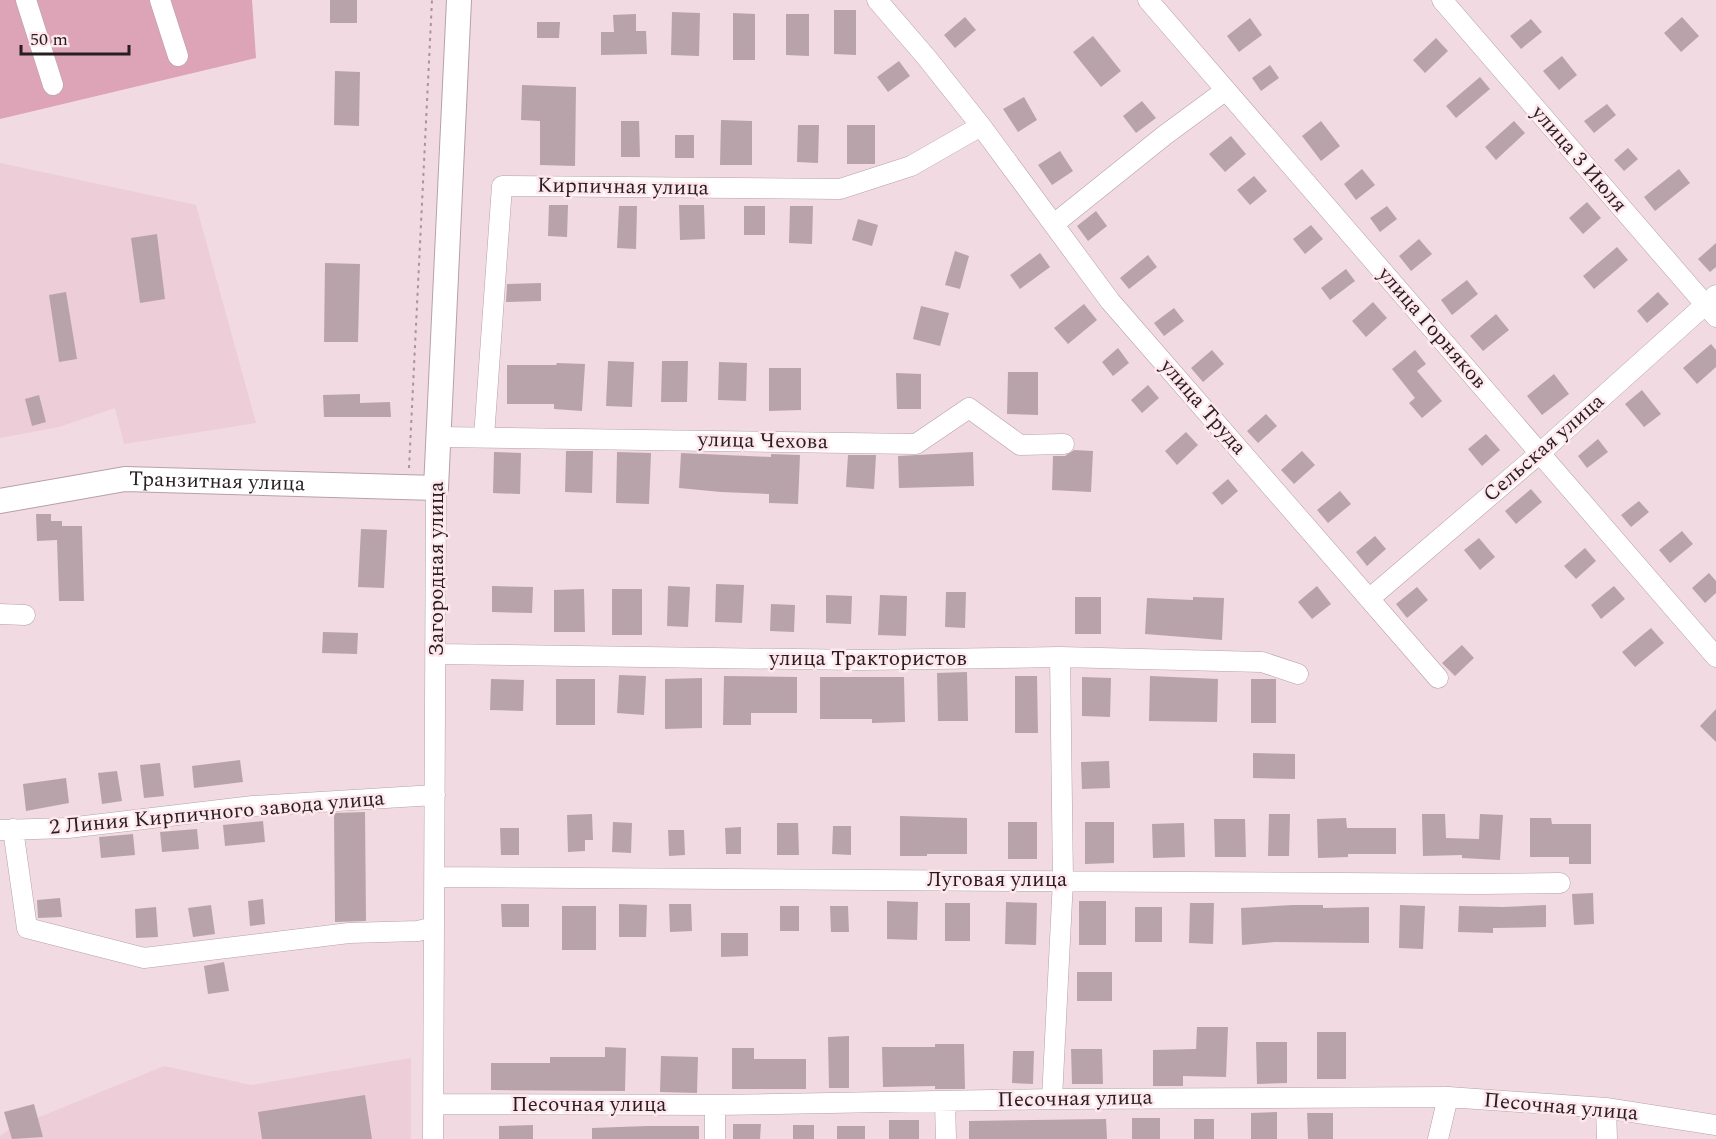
<svg xmlns="http://www.w3.org/2000/svg" width="1716" height="1139" viewBox="0 0 1716 1139" font-family="Spectral,serif">
<style>
.built{fill:#edcdd7}
.green{fill:#dda3b6}
.building{fill:#b9a3aa}
.lines{fill:none;stroke-linecap:round;stroke-linejoin:round}
.minor-casing{stroke:#b7a1a7;stroke-width:21}
.major-casing{stroke:#b7a1a7;stroke-width:26}
.path{stroke:#a6959a;stroke-width:2;stroke-dasharray:3 4.5;stroke-linecap:butt}
.minor{stroke:#fff;stroke-width:20}
.major{stroke:#fff;stroke-width:24}
.labels{text-anchor:middle;dominant-baseline:central;stroke-width:5;stroke-linejoin:round;paint-order:stroke}
.street-label{font-size:21px;fill:#261e20;stroke:#ffe7ee}
</style>
<rect width="100%" height="100%" fill="#f1dae1"/>
<path class="built" d="M0,163L196,205L256,423L124,444L115,408L59,427L0,438Z
M411,1058V1139H0V1136L8,1130L164,1066L251,1085Z"/>
<path class="green" d="M0,0H252L256,58L0,119Z"/>
<path class="building" d="M330,0H357V23H330Z
M834,10H856V55L834,54Z
M672,12L700,13L699,56L671,55Z
M733,13L755,14V60H733Z
M636,14V31H646L647,54L601,55V32H614L613,15Z
M786,14H809V56L786,55Z
M965,17L976,30L955,48L944,35Z
M1682,17L1699,36L1681,52L1664,33Z
M1250,18L1262,35L1239,52L1227,36Z
M1531,19L1542,32L1521,49L1510,36Z
M537,22H560L559,38H537Z
M1093,36L1121,71L1101,87L1073,52Z
M1436,38L1448,51L1425,73L1413,60Z
M1562,56L1577,75L1559,90L1543,71Z
M899,61L910,76L888,92L877,77Z
M1270,65L1279,78L1261,91L1252,78Z
M335,71L360,72L359,126L334,125Z
M1480,77L1490,89L1456,118L1446,106Z
M522,85L576,87L575,166L540,165V121L521,120Z
M1024,97L1037,120L1018,132L1003,109Z
M1142,101L1156,118L1136,133L1123,116Z
M1607,104L1616,115L1594,133L1584,121Z
M721,120L752,121V165H720Z
M621,121H639L640,157H621Z
M1321,121L1340,146L1321,161L1302,136Z
M1514,121L1525,133L1496,160L1485,147Z
M798,125H819L818,163L797,162Z
M847,125H875V164H847Z
M675,135H694V158H675Z
M1231,136L1246,154L1225,172L1209,154Z
M1628,148L1638,159L1624,171L1614,160Z
M1060,151L1073,171L1052,185L1038,165Z
M1362,169L1375,185L1356,200L1344,184Z
M1679,169L1690,183L1655,211L1644,197Z
M1254,176L1267,191L1250,205L1237,190Z
M1587,202L1601,218L1583,234L1569,218Z
M549,205H568L567,237L548,236Z
M679,205H704L705,239L680,240Z
M619,206H637L636,249L617,248Z
M744,206H765V235H744Z
M790,206H813L812,244L789,243Z
M1387,206L1397,219L1380,232L1370,218Z
M1096,211L1107,226L1088,241L1077,226Z
M858,219L878,225L872,246L852,240Z
M1311,225L1323,239L1305,254L1293,239Z
M157,234L165,299L140,303L131,238Z
M1419,239L1432,254L1411,271L1399,256Z
M1716,243V267L1710,272L1698,259Z
M1617,247L1628,260L1594,289L1583,276Z
M955,251L969,256L960,289L945,285Z
M1040,253L1050,267L1020,289L1010,275Z
M1148,255L1157,267L1129,289L1120,278Z
M325,263L360,264L358,342H324Z
M1346,269L1355,281L1330,300L1321,288Z
M1467,280L1478,294L1452,315L1441,300Z
M541,283V301L506,302L507,284Z
M66,292L77,359L59,362L49,295Z
M1658,292L1669,304L1647,323L1637,311Z
M1373,302L1387,318L1366,337L1352,321Z
M1084,304L1097,320L1068,344L1054,328Z
M921,306L949,313L940,346L913,339Z
M1174,308L1184,321L1164,336L1154,323Z
M1496,314L1509,330L1483,351L1470,336Z
M1711,344L1716,350V367L1697,384L1683,368Z
M1118,348L1129,363L1113,376L1102,362Z
M1212,350L1224,364L1203,382L1191,368Z
M1415,350L1426,364L1417,371L1442,401L1422,418L1409,403L1415,398L1392,369Z
M608,361L634,362L632,407L606,406Z
M662,361H688L687,402H661Z
M719,362L747,363L746,401L718,400Z
M557,363L585,364L582,411L554,409V404H507V365H556Z
M769,368H801V410L769,411Z
M1008,372H1038V415L1007,414Z
M896,373L921,374V409H897Z
M1554,374L1569,394L1542,415L1527,396Z
M1148,385L1159,398L1142,413L1131,400Z
M1642,390L1661,414L1644,427L1625,404Z
M360,394V403L390,402L391,417H324L323,395Z
M39,395L46,422L32,426L25,399Z
M1266,414L1277,426L1258,443L1247,431Z
M1186,432L1198,445L1177,465L1165,451Z
M1486,434L1500,450L1482,466L1468,449Z
M1598,439L1608,452L1587,468L1578,456Z
M1074,450L1093,451L1091,492L1052,490L1053,456H1065Z
M566,451H593L592,493L565,492Z
M1302,451L1315,465L1294,484L1281,470Z
M494,452L521,453L520,494L493,493Z
M617,452L651,453L649,504L616,503Z
M973,452L974,486L899,488L898,456Z
M681,453L771,457V454L800,455L798,504L769,503V494L721,492L679,488Z
M848,455H876L874,489L846,487Z
M1228,479L1238,491L1222,505L1212,493Z
M1531,489L1542,502L1516,524L1505,511Z
M1340,491L1351,504L1328,523L1317,510Z
M1639,501L1649,512L1631,527L1621,515Z
M36,514H51V521H62V526H82L84,601H59L57,540L37,541Z
M361,529L387,530L384,588L358,587Z
M1682,531L1693,544L1670,563L1659,550Z
M1375,536L1386,549L1367,566L1356,552Z
M1479,538L1495,557L1480,570L1464,550Z
M1585,548L1596,561L1576,579L1564,566Z
M1709,573L1716,581V593L1705,603L1692,588Z
M716,584L744,585L742,623L715,622Z
M492,586L533,587L532,613L492,612Z
M668,586L690,587L688,627L667,626Z
M1317,586L1331,604L1312,619L1298,602Z
M1614,586L1625,599L1601,619L1591,605Z
M1417,587L1428,600L1407,618L1396,604Z
M584,589L585,632H554V590Z
M612,589H642V635H612Z
M946,592H966L965,628L945,627Z
M826,595L852,596L851,624L826,623Z
M880,595L907,596L906,636L878,635Z
M1075,597H1101V634H1075Z
M1193,597L1224,598L1222,640L1145,634L1147,598L1193,600Z
M771,604L795,605L794,632L770,631Z
M1651,628L1664,643L1635,667L1622,652Z
M323,632L358,633L357,654L322,653Z
M1462,645L1474,658L1455,676L1442,663Z
M967,672L968,721H938L937,673Z
M619,675L646,676L644,715L617,713Z
M724,676L797,677V713H751V725H723Z
M1015,676H1037L1038,733H1015Z
M1150,676L1218,679L1217,722L1149,721Z
M820,677H904L905,722L872,723V719H820Z
M1082,677L1111,678L1110,717L1082,716Z
M702,678V728L665,729V679Z
M491,679L524,680L523,711L490,710Z
M556,679H595V725H556Z
M1251,679H1276V723H1251Z
M1716,709V742L1700,726Z
M1253,753L1295,754V779L1253,778Z
M240,760L243,782L194,788L192,766Z
M1109,761L1110,788L1082,789L1081,762Z
M160,763L164,796L144,798L140,765Z
M117,771L122,801L102,804L98,773Z
M66,778L69,803L26,811L23,784Z
M365,812L366,921L335,922L334,813Z
M592,814L593,840H585V851L568,852L567,815Z
M1269,814H1290L1289,856H1268Z
M1422,814H1445L1446,838L1479,839L1480,814L1503,815L1500,860L1462,858V855L1423,856Z
M900,816L967,818V854H927V856H900Z
M1346,818L1347,828H1396V854H1348V857L1318,858L1317,819Z
M1530,818H1551L1552,824H1591V864H1569V857H1530Z
M1214,819H1245L1246,857H1215Z
M263,821L265,842L225,846L223,825Z
M613,822L632,823L631,853L612,852Z
M1008,822H1037V859H1008Z
M1085,822H1114V863L1085,864Z
M777,823H798L799,855H777Z
M1184,823L1185,857L1153,858L1152,824Z
M833,826H851V855L832,854Z
M741,827V854H726L725,828Z
M500,828H519V855H501Z
M197,829L199,849L162,852L160,832Z
M668,830H684L685,855L669,856Z
M133,834L135,855L101,858L99,837Z
M1593,893L1594,924L1574,925L1572,894Z
M60,898L62,917L38,918L37,900Z
M263,899L265,924L250,926L248,901Z
M887,901L918,902L917,940L887,939Z
M1079,901H1106V945H1079Z
M1006,902L1037,903L1036,945L1005,944Z
M945,903H970V941H945Z
M1190,903H1214L1213,944L1189,943Z
M501,904H529V927H502Z
M619,904L647,905L646,937H619Z
M669,904H691L692,931L670,932Z
M211,905L215,934L193,937L188,908Z
M1293,905H1323V908L1369,907V943L1275,942L1242,945L1241,908Z
M1400,905L1425,906L1423,949L1399,948Z
M1546,905V927L1493,928V933L1458,932L1459,906L1503,907Z
M562,906H596V950H562Z
M780,906H799V931H780Z
M830,906H848L849,932H831Z
M156,907L158,937L136,938L135,909Z
M1135,907H1162V942H1135Z
M721,933H748V956L721,957Z
M224,962L229,991L208,994L204,966Z
M1077,972H1112V1001H1077Z
M1197,1027H1228L1226,1077L1183,1076V1086H1153V1050L1196,1049Z
M1317,1032H1346V1079H1317Z
M849,1036V1088H829L828,1037Z
M1256,1042H1287V1083L1257,1084Z
M935,1044H964L965,1089H935V1086L883,1087L882,1047H935Z
M605,1047L626,1048L625,1091L491,1090V1063H550V1057H605Z
M732,1048H754V1059H806V1089H732Z
M1071,1049H1102L1103,1084H1072Z
M1013,1051H1034L1033,1084L1012,1083Z
M661,1056L698,1057L697,1093L660,1092Z
M365,1095L372,1139H262L258,1112Z
M34,1104L43,1137L12,1139L4,1112Z
M1277,1112V1139H1251V1113Z
M1307,1113H1333V1139H1308Z
M1132,1118H1160V1139H1132Z
M1106,1119L1107,1139H969V1121Z
M1194,1119H1214V1139H1194Z
M889,1120H919V1139H889Z
M733,1124H761L760,1139H733Z
M533,1125V1139H499V1126Z
M793,1125H814V1139H793Z
M647,1126H699V1139H592V1128Z
M837,1126H865V1139H837Z"/>
<g class="lines">
<defs>
<path id="minor" d="M26,0L53,85
M160,0L178,56
M877,0L927,58L981,126L1110,301L1438,678
M1148,0L1716,657
M1442,0L1716,317
M1054,224L1165,135L1226,90
M439,437L916,444L969,408L1020,445L1064,444
M484,437L502,186L840,189L911,166L981,126
M1369,599L1540,453L1716,295
M0,614L25,615
M436,654L861,660L1060,657L1262,662L1298,674
M13,829L27,928L144,958L349,933L418,931L434,927
M1,830L68,828L253,806L435,795
M435,877L1481,884L1560,883
M1052,1099L1063,880L1060,657
M945,1102L946,1139
M433,1104L715,1105L1052,1099L1448,1097L1606,1108L1716,1125
M1606,1108L1607,1139
M433,1139L436,488
M715,1139V1105
M1438,1139L1448,1097"/>
<g id="major">
<path id="s1" d="M0,501L125,479L436,488L459,0"/>
</g>
</defs>
<use href="#minor" class="minor-casing"/>
<use href="#major" class="major-casing"/>
<path class="path" d="M409,468L432,0"/>
<use href="#minor" class="minor"/>
<use href="#major" class="major"/>
</g>
<g class="labels">
<g class="street-label">
<text transform="translate(1579 159) rotate(49)">улица 3 Июля</text>
<text transform="translate(623 187) rotate(1)">Кирпичная улица</text>
<text transform="translate(1432 328) rotate(49)">улица Горняков</text>
<text transform="translate(1203 407) rotate(49)">улица Труда</text>
<text transform="translate(763 441) rotate(1)">улица Чехова</text>
<text transform="translate(1544 448) rotate(-41)">Сельская улица</text>
<text stroke="none"><textPath href="#s1" startOffset="219">Транзитная улица</textPath></text>
<text transform="translate(437 569) rotate(-90)">Загородная улица</text>
<text x="868" y="659">улица Трактористов</text>
<text transform="translate(217 813) rotate(-5)">2 Линия Кирпичного завода улица</text>
<text x="997" y="880">Луговая улица</text>
<text transform="translate(1075 1099) rotate(-1)">Песочная улица</text>
<text x="589" y="1105">Песочная улица</text>
<text transform="translate(1561 1107) rotate(5)">Песочная улица</text>
</g>
</g>
<path d="M21 45v9h108v-9" fill="none" stroke="#261e20" stroke-width="3"/>
<text x="30" y="45" font-size="18" fill="#261e20" stroke="#ffe7ee" stroke-width="4.5" paint-order="stroke">50 m</text>
</svg>
